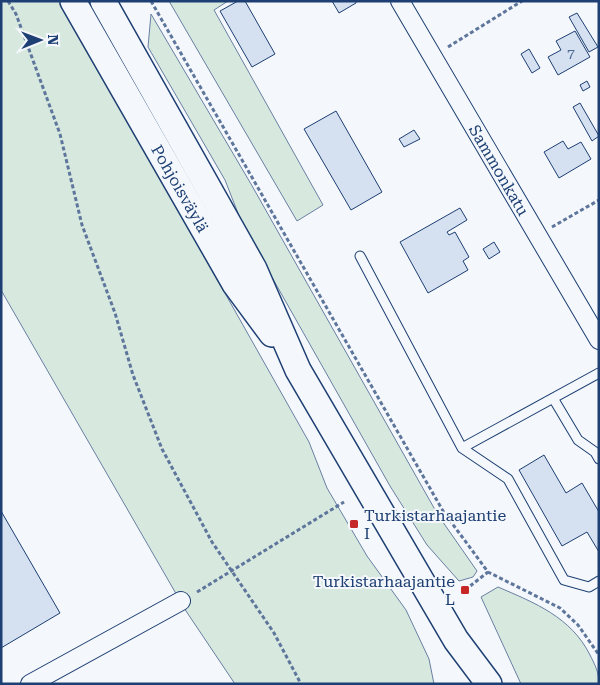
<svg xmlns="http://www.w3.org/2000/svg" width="600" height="685" viewBox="0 0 600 685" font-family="'Roboto Serif',serif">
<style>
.green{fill:#d7e8df;stroke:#687fa3}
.building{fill:#d5e0f0;stroke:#1d3f73}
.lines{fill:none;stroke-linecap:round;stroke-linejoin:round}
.lane-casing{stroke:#1d3f73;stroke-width:11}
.street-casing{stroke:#1d3f73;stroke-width:20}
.secondary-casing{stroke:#1d3f73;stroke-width:28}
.path{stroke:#5e769c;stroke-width:3;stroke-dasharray:4 2.5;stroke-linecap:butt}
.lane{stroke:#f4f7fb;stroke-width:9}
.street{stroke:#f4f7fb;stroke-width:18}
.secondary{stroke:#f4f7fb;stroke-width:25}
.poi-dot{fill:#c62828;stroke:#f4f7fb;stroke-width:2}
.labels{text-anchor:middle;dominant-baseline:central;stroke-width:4;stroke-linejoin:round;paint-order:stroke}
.number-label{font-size:14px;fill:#4b6792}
.street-label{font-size:16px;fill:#1d3f73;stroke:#f4f7fb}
.poi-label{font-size:16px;fill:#1d3f73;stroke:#f4f7fb;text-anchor:start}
</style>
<rect width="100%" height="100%" fill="#f4f7fb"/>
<path class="green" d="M1,1H60L309,442L327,488L367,556L406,610L429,659L434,684H235L186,611L1,290Z
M169,1H228L214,10L323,205L297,221Z
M151,14L251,184L438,515L477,571L473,577L459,581L427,545L390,486L243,226L225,180L148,47Z
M498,587C535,603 571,617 590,655C595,665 599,672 599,684H521L481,597Z"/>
<path class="building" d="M238,1H245L275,54L252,67L220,11Z
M332,1H356V3L339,13Z
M577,13L598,47L589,52L569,17Z
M575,31L590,57L558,75L548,57L561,50L556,41Z
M529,49L540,68L532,73L521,54Z
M587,81L590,87L583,91L580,85Z
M580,103L599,136L592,141L573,107Z
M336,111L382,192L351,210L304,129Z
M414,130L420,139L404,147L399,139Z
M563,141L568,149L581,142L591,159L559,178L544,152Z
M460,208L467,220L447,232L449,235L455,232L469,257L463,261L468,270L428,293L400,242Z
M494,242L500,252L489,259L483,249Z
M544,455L566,493L582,483L599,512V552L587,532L562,546L519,470Z
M1,511L60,613L1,648Z"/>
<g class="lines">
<defs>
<path id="lane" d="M360,256L462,448L599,373
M553,398L578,440L595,452L599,459
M462,448L508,479L564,580L589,587L599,581"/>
<g id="street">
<path id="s1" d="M400,1L599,340"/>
<path d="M30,684L181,601"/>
</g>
<g id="secondary">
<path id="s2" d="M73,1L235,284L272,334"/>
<path d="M103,1L254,269L298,370L456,640L489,684"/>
</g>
</defs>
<use href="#lane" class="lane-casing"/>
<use href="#street" class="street-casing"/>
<use href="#secondary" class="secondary-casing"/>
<path class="path" d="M8,1L16,14L60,134L82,225L115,313L133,375L162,449L212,542L274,633L301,684
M151,1L443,511L488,572L560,608L578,625L599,655
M448,47L522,1
M552,227L599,200
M465,590L488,572
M197,592L344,502"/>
<use href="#lane" class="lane"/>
<use href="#street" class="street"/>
<use href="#secondary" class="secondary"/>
</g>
<g class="poi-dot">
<rect x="349" y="519" width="10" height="10" rx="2.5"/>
<rect x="460" y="585" width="10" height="10" rx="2.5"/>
</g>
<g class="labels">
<g class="number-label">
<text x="571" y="53">7</text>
</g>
<g class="street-label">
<text stroke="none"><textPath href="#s1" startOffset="196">Sammonkatu</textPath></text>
<text stroke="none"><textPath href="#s2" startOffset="216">Pohjoisväylä</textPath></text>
</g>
<g class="poi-label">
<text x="364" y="515">Turkistarhaajantie<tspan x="364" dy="18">I</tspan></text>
<text x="455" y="581" text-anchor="end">Turkistarhaajantie<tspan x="455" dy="18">L</tspan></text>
</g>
</g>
<rect width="600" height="685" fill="none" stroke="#1d3f73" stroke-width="5"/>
<g transform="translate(40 40) rotate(89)" stroke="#f4f7fb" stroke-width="4" paint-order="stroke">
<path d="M0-4L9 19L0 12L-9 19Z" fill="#1d3f73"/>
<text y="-8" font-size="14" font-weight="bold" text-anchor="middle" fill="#1d3f73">N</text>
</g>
</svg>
